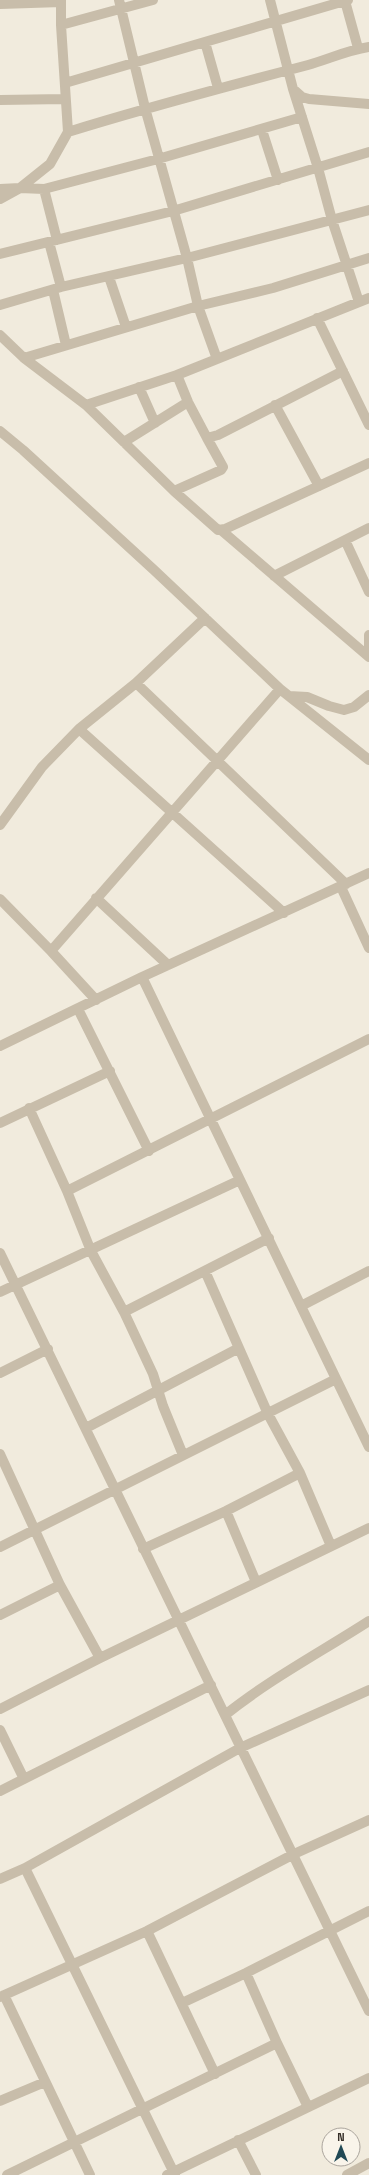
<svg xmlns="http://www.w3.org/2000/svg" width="369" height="2175" viewBox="0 0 369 2175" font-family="'Space Grotesk',sans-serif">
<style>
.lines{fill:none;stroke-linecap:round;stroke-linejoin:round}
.minor{stroke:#c8bdaa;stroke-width:10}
</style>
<rect width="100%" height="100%" fill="#f1ebdd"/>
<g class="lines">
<path class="minor" d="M119,0L145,108L187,258L198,306L217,359
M270,0L293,89L318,168L332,220L359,302
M345,1L358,48
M0,4L61,2
M61,25L153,0
M205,42L218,88
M65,83L348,0
M293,89L302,97L309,99L369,104
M0,100L65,99
M262,130L278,180
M68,132C148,107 228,86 308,65C329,59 348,50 369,47
M0,189L20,188L50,164L68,132L61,25V0
M44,189L57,240
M0,199L20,188L44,189L158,159L302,117
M49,242L61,287
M0,254L173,211L369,152
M109,277L126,327
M53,290L66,345
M369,298L177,375L86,405L174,491L218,530L225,529L369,463
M0,305L61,287L187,258L369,210
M317,318L369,425
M0,335L24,358L86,405
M24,358L198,306L273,288L369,258
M177,375L188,402L207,438L218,435L343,371
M139,387L155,423
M275,405L319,486
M0,431L23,450L154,570L280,689L369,760
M124,442L188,402
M174,491L221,470L223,467L207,438
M221,530L369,657
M345,540L369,592
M274,576L369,528
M369,635V647
M136,683L346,884
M289,696L307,697L329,706L344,710L354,707L369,695
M79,729L284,913
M0,825L42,767L79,729L136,683L205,618
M341,887L369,948
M96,898L168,965
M0,899L51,951L96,1000
M51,951L280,689
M142,977L369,1447
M78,1009L149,1151
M0,1046L142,977L369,873
M29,1108L67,1191L91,1251L124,1312L153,1374L163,1406L183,1455
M0,1123L110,1071
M67,1191L369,1039
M0,1253L369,2011
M205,1271L268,1414L300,1473L331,1546
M0,1292L240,1180
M301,1306L369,1271
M124,1312L269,1238
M0,1373L48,1349
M86,1428L239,1348
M0,1454L60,1585L100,1658
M226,1511L256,1582
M0,1547L336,1379
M143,1549L226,1511L300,1473
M0,1615L60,1585
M0,1709L100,1658L369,1528
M225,1715C270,1679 321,1652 369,1621
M0,1730L24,1779
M0,1791L211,1685
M25,1868L175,2175
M0,1879L25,1868L240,1748L369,1690
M147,1931L215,2074
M246,1973L277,2043
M4,1995L90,2175
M0,1997L147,1931L294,1854L369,1820
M182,2003L246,1973L369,1911
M0,2101L45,2082
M238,2140L256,2175
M7,2175L277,2043L308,2107
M167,2175L369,2078
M347,2175L369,2163"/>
</g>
<g transform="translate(341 2147)"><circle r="19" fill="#f9f4ea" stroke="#aba59d"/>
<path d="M0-3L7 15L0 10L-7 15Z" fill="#214955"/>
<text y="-6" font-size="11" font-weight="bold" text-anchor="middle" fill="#362f29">N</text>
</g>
</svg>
